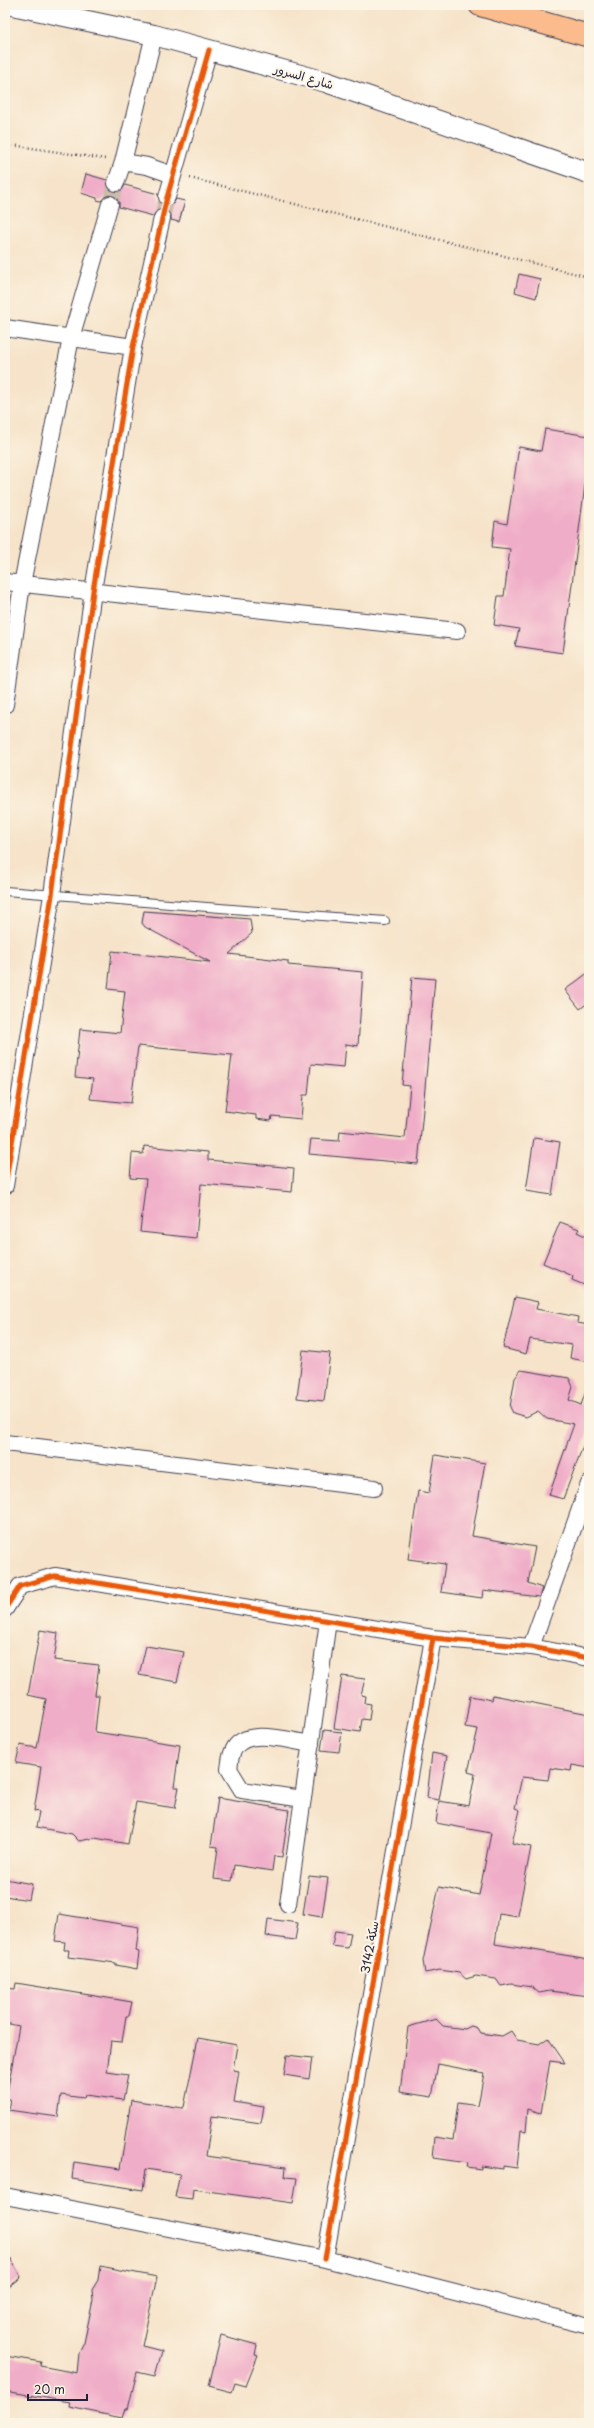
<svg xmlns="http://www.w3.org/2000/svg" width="594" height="2428" viewBox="0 0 594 2428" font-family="'Playpen Sans','Playpen Sans Arabic',sans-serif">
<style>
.building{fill:#f0adc8}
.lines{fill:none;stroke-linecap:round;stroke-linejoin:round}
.minor-tunnel{stroke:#ccbcad;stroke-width:16;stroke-dasharray:16 8;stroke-linecap:butt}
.service-casing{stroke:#423f50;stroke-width:10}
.minor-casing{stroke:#423f50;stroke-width:18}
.tertiary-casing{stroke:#423f50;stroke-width:22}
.trunk-casing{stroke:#423f50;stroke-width:24}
.path{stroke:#423f50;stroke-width:2.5;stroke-dasharray:1 3;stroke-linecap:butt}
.service{stroke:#fff;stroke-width:8}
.minor{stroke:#fff;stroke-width:16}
.tertiary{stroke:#fff;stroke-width:20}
.trunk{stroke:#fbbb8d;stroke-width:22}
.cycleway-casing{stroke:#fcf5e5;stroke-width:8}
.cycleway{stroke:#e8590c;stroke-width:5}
.labels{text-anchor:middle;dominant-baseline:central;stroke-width:4;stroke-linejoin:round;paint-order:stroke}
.street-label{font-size:12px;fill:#22223b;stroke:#fcf5e5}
</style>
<rect width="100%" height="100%" fill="#fcf5e5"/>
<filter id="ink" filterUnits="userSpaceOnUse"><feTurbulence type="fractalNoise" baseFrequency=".025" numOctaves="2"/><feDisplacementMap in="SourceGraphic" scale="8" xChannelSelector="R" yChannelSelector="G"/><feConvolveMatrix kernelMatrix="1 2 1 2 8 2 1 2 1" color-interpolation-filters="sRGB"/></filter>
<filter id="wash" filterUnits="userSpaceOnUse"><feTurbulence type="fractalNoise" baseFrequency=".012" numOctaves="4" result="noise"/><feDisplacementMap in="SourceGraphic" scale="16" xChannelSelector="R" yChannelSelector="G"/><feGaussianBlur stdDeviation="0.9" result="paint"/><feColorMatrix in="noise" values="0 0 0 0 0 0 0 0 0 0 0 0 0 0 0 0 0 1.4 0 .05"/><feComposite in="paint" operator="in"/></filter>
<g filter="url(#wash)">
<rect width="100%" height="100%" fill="#f6e3c9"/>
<g id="blocks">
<path class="building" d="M86,174L107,180L109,189L113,192L122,190L125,185L158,194L160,203L165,206L173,204L176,199L185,201L179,222L171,220V215L164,209H159L153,216L119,207V201L113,195H107L101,201L97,200V198L81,193Z
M519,274L540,279L536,298L515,292Z
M545,429L589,436V454L563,653L515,646L519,629L494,625L498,596H504L510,549L492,547L495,521L507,524L519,447L541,451Z
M144,911L250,919L252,933L229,954L288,961V965L363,972L358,1046L346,1044L344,1067L311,1064L308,1095H303L301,1119L272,1116L271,1121L256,1119V1115L225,1111L232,1055L138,1046L131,1103L90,1099L93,1079L75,1077L80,1029L120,1033L125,991L108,989L112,951L210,962L145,927L142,923Z
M589,972V1002L580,1009L565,990Z
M412,977L435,979L418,1164L309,1154L311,1139L339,1141L340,1131L405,1138L410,1086L402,1085Z
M534,1138L560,1142L552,1195L526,1191Z
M144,1146L208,1152V1160L294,1168L292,1192L201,1184L196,1238L140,1232L146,1179L130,1178L132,1153L143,1154Z
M560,1222L579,1229L577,1232L589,1238V1287L572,1280L573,1276L543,1263Z
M515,1297L538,1302L536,1309L578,1317L577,1323L589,1325V1362L570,1358L572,1345L530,1339L526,1354L503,1348Z
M303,1350L330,1353L324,1401L297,1398Z
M521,1370L569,1378L573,1387L569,1400L581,1405L587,1388L589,1389V1430L563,1499L549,1495L574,1424L547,1419L538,1411L526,1417L513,1413L510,1407L515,1378Z
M435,1455L485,1463L472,1536L535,1547L528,1583L542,1588L539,1597L483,1590L482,1598L441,1592L445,1564L408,1559L418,1491L429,1493Z
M40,1630L58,1633L54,1660L99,1665L95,1695H99L95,1732L180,1745L174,1787H179L175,1808L136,1802L128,1844L95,1838L79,1841L72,1834L36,1827L39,1812L34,1811L41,1767L16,1763L20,1745L37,1748L46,1699L28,1695Z
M146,1646L184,1652L177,1682L139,1675Z
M342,1676L365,1679L361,1695L366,1696L365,1703L371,1704L369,1720L362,1719L360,1732L334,1728Z
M493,1695L589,1714V1768L572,1765L571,1771L550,1768L548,1780L522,1777L515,1808L520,1810L512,1843L531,1847L518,1915V1917L499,1914L495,1944L589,1959V1996L550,1991L539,1993L532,1987L511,1984L501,1986L496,1979L476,1976L466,1979L459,1973L440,1970L425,1973L423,1961L439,1887L479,1895L491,1833L436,1823L439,1801L469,1806L475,1774L468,1772L478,1729L465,1727L470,1696L492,1700Z
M324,1730L342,1732L339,1752L321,1750Z
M432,1753L447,1756L439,1800L427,1798Z
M218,1798L289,1810L282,1857L274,1856L272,1871L234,1865L232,1881L214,1879L218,1847L211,1846Z
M309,1876L328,1878L322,1917L303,1914Z
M5,1879L32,1884L29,1900L5,1896Z
M59,1914L139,1927L136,1951L139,1952L137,1969L116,1965V1963L68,1957L69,1950H64L65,1942L55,1941Z
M268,1919L298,1923L295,1940L266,1936Z
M335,1931L351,1933L348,1948L332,1946Z
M16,1983L132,2002L129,2016H126L122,2042L111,2041L107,2072L128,2075L123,2100L85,2095L84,2098L61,2095L58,2117L8,2110L10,2099H6L19,2026L5,2023V1988L15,1989Z
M436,2019L443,2026L465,2029L471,2026L477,2028L480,2033L502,2036L511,2031L517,2040L539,2044L548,2038L565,2063L550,2061L541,2113L528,2109L526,2131L521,2130L517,2168L503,2166V2169L481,2166V2169L466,2167L467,2163L433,2158L435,2137L453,2140L458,2103L478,2106L484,2073L438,2064L432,2097L400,2092L408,2027Z
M198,2038L237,2045L233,2070L239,2071L234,2102L264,2107L261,2123L212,2116L206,2156L286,2167L285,2177L297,2178L293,2203L193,2189L192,2199L175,2197L180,2174L146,2169L143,2190L72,2179L74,2162L120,2169L131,2100L182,2108L184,2107Z
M287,2055L312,2058L309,2079L284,2075Z
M5,2247L20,2276L18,2280L5,2290Z
M100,2266L157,2277L142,2346L162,2351L155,2376L137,2372L128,2409H125L122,2418L69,2407L70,2402L5,2391V2356L41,2362L40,2366L77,2373L79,2353L84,2343L93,2300L92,2290L98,2280Z
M221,2335L257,2345L255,2355L258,2356L246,2386L235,2383L232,2392L209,2386Z"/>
</g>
</g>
<g filter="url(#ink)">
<use href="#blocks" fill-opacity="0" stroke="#423f50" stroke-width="1"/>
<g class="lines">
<path class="minor-tunnel" d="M110,204L116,183
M162,218L167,197"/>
<defs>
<path id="service" d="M5,891L385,921"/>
<path id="minor" d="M123,162L147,166L173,175
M116,183L123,162L154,35
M167,197L209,50
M5,328L133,347
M5,582L457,631
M5,705L22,584L71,338L110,204
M5,1186L52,895L93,591L133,347L162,218
M5,1443L374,1488
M5,1609L20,1586L55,1576L433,1638L531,1647L589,1658
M531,1647L589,1484
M303,1799L242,1790L229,1769C230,1764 230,1756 233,1751C244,1726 290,1741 311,1744
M288,1904L328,1621
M5,2196L325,2259L589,2326
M325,2259L433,1638"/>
<path id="tertiary" d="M12,5L154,35L326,82L589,173"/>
<path id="trunk" d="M480,5L589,36"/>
</defs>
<use href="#service" class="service-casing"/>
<use href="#minor" class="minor-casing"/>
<use href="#tertiary" class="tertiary-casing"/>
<use href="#trunk" class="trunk-casing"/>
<path class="path" d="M5,144L105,159
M190,178L589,277"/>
<use href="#service" class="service"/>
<use href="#minor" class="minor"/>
<use href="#tertiary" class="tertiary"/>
<use href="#trunk" class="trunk"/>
<defs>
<path id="cycleway" d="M5,1186L52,895L93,591L133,347L166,201L209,50
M5,1609L20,1586L55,1576L433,1638L531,1647L589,1658
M325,2259L433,1638"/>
</defs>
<use href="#cycleway" class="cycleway-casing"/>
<use href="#cycleway" class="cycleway"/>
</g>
</g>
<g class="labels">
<g class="street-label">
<text transform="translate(304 76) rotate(16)">شارع السرور</text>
<text transform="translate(369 1947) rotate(-80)">سكة 3142</text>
</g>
</g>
<rect width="594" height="2428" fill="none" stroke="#fcf5e5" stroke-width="20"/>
<path d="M28 2394v6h59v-6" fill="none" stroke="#22223b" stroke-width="2"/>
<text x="34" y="2394" font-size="12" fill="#22223b" stroke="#fcf5e5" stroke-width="3" paint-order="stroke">20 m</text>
</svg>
